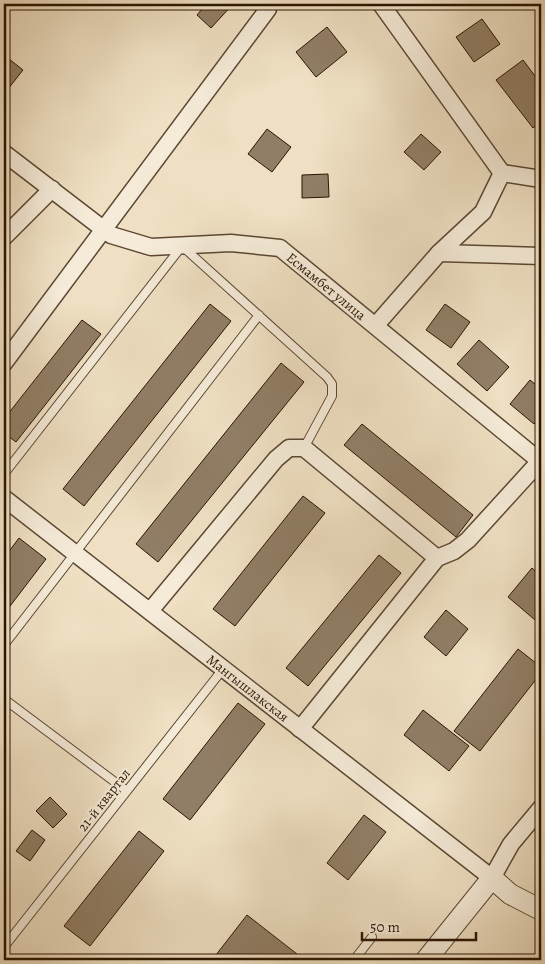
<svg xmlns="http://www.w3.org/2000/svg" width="545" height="964" viewBox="0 0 545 964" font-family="Alegreya,serif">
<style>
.building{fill:#917e66;stroke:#2b1401}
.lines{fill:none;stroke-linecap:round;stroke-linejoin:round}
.service-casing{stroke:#5c4732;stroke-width:10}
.minor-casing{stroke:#5c4732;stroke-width:19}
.tertiary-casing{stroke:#5c4732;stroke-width:22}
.service{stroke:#f5ebd8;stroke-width:8}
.minor{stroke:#f5ebd8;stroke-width:16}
.tertiary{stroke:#f5ebd8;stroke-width:20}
.labels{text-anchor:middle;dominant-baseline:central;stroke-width:4.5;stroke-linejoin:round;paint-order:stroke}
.street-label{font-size:14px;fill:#2b1401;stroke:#f5ebd8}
</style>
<rect width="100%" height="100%" fill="#efe0c3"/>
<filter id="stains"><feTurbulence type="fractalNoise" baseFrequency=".004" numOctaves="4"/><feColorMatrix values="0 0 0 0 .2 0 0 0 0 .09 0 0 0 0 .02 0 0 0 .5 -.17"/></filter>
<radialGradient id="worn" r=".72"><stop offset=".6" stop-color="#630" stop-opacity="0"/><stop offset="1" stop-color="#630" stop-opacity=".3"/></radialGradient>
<path class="building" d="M197,4H233L211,28L197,15L202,9Z
M482,19L500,44L474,62L456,37Z
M327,27L347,52L316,77L296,52Z
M4,55L23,70L4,94Z
M523,60L541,84V122L533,128L496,80Z
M267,129L291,147L272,172L248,154Z
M421,134L441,152L424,170L404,152Z
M328,174L329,197L302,198V175Z
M210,304L231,321L84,506L63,489Z
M445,304L470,322L451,348L426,330Z
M82,320L101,334L16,442L4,433V419Z
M479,340L509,367L487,391L457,364Z
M281,363L304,382L158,562L136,544Z
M530,380L541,389V415L534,424L510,404Z
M362,424L473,515L456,537L344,445Z
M303,496L325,513L235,626L213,609Z
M19,538L46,559L4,614V558Z
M379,555L401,573L308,686L286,668Z
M532,568L541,576V625L508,597Z
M446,610L468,629L446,656L424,637Z
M518,649L541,667V673L480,751L454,731Z
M238,703L265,724L190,820L163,799Z
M423,710L469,746L449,771L404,735Z
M50,797L67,814L53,828L36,811Z
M364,815L386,832L348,880L327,863Z
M32,830L45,840L30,861L16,851Z
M139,831L164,851L90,946L64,926Z
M247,915L297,954L293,960H259L251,954L246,960H212Z"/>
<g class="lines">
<defs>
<path id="service" d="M4,474L182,246L327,377L332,384V396L304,448
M4,645L259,315
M4,699L127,791
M4,947L223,669
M354,960L372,937"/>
<g id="minor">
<path d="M381,4L502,173"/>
<path id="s1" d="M4,153L111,235L151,247L231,243L280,248L541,462"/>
<path d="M4,237L52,189"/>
<path d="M439,253L541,256"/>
<path d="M376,325L439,253L483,212L502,173L541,179"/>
<path d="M4,363L268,9L262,4"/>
<path id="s2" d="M4,498L492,878L511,844L541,808"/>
<path d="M150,611L276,459L289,448H304L437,558"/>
<path d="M300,729L437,558L454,551L468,540L540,461"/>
</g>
<path id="tertiary" d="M426,960L492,878L510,894L541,910"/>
</defs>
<use href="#service" class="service-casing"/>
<use href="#minor" class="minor-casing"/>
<use href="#tertiary" class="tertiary-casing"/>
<use href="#service" class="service"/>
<use href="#minor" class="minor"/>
<use href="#tertiary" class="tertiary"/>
</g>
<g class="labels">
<g class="street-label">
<text stroke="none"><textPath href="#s1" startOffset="366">Есмамбет улица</textPath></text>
<text stroke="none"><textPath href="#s2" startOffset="309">Мангышлакская</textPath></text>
<text transform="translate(104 800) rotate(-52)">21-й квартал</text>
</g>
</g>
<rect width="545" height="964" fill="none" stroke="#efe0c3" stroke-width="20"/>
<rect x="5" y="5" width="535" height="954" fill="none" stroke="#2b1401" stroke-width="2.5"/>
<rect x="10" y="10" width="525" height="944" fill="none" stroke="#2b1401"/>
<path d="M362 932v8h114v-8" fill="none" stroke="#2b1401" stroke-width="2.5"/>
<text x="370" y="932" font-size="15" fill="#2b1401" stroke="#f5ebd8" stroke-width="4" paint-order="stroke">50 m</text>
<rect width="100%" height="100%" filter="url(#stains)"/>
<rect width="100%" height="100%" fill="url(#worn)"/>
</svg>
